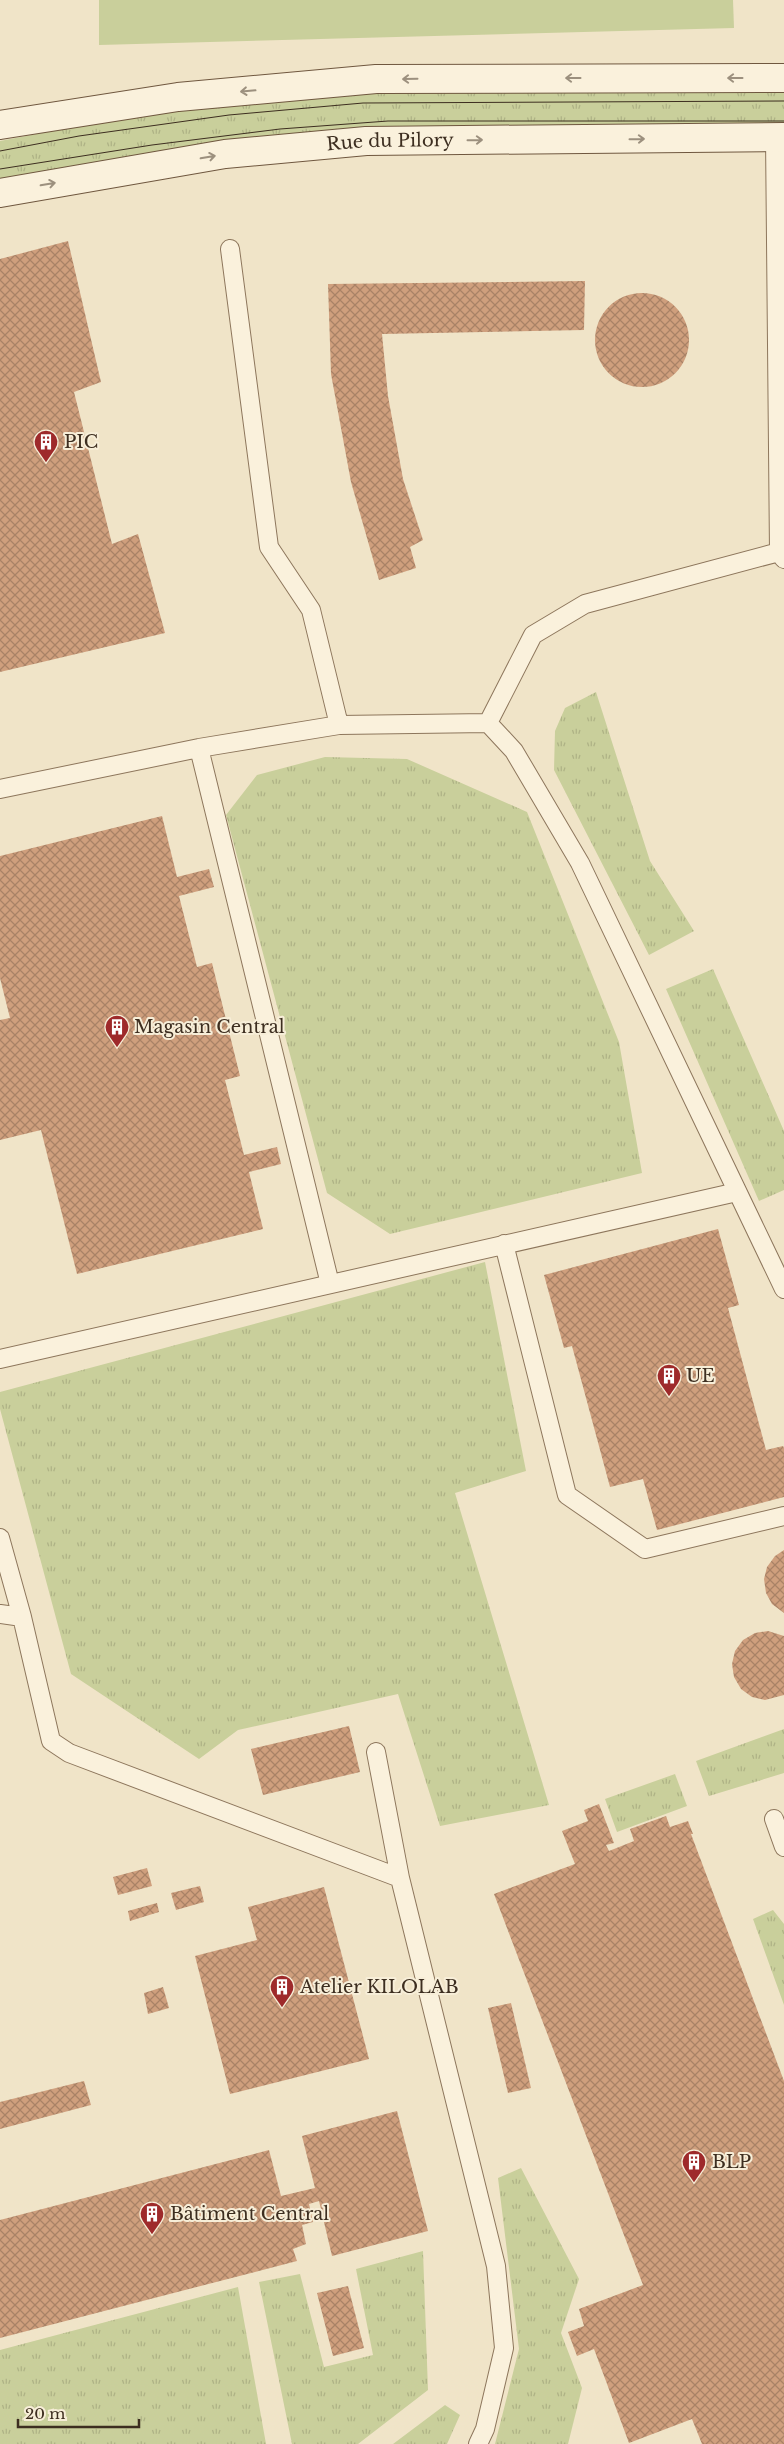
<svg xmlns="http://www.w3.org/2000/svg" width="784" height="2444" viewBox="0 0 784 2444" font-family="'Libre Baskerville',serif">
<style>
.grass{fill:url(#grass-tufts)}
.garden{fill:#c9cf9b}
.building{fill:url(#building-cross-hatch)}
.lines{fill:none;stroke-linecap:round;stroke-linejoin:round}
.lane-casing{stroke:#8d765c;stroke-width:20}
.secondary-casing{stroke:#6f573f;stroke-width:30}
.lane{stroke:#faf1dc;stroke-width:18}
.secondary{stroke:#faf1dc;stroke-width:28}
.tram{stroke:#3d2e20;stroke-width:1}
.oneway{stroke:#9c907e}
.labels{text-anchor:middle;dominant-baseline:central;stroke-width:4;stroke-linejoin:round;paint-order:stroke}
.street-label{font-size:18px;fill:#3d2e20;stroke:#f7eed8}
.poi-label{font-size:18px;fill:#3d2e20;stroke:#f7eed8;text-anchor:start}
</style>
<defs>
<pattern id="grass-tufts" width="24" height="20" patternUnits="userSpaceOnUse" patternTransform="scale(1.25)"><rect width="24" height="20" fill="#c9cf9b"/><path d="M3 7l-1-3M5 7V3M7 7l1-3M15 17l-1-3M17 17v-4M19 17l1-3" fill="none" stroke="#aeb285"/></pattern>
<pattern id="building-cross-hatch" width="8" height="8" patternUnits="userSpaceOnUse" patternTransform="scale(1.25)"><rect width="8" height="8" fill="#cf9f7d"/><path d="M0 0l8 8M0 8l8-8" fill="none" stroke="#a98266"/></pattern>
</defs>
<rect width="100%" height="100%" fill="#f0e4c8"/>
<path class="grass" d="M784,87V127H598L0,179V141L172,108L382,89Z
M596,692L650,861L694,931L649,955L554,770L555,731L565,708Z
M325,757L407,759L527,812L619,1042L642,1173L390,1234L327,1193L226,815L257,775Z
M713,969L784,1131V1190L759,1201L666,989Z
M485,1262L526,1471L455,1493L549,1805L440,1826L398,1694L238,1730L199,1759L71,1674L0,1409V1392Z
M784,1729V1773L709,1796L696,1761Z
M675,1774L687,1806L617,1832L605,1799Z
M773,1910L784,1924V2005L753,1919Z
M521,2168L579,2279L561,2333L582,2388L568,2444H495L519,2349L498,2178Z
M423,2251L428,2390L358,2444H292L259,2282L300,2274L324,2367L373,2355L356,2269Z
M238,2287L266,2444H0V2350Z
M445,2405L460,2415L447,2444H393Z"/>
<path class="garden" d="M99,0H733L734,28L99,45Z"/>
<path class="building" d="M68,241L101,382L74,392L112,544L138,534L165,633L0,672V259Z
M585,281L584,330L382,334L388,396L403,479L423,540L410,547L416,568L379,580L351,482L331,374L328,284Z
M595 340a47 47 0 1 1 94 0a47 47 0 1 1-94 0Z
M162,816L177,877L209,869L214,887L179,896L197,967L212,963L240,1076L225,1080L244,1155L277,1147L281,1164L249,1172L263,1229L77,1274L41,1130L0,1140V1020L10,1018L0,978V856Z
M718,1229L739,1305L728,1308L766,1450L783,1446L784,1448V1497L657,1530L643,1479L610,1487L572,1346L564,1348L544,1275Z
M784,1550V1613L772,1604L766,1593L764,1579L767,1567L775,1556Z
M768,1631L784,1636V1695L765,1700L752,1697L741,1689L734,1677L732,1664L735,1651L743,1640L755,1633Z
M349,1726L360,1772L263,1795L251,1749Z
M599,1804L614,1843L606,1845L609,1851L634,1841L630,1829L666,1816L670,1827L688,1821L693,1834H691L784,2081V2444H702L692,2419L629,2443L594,2349L577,2356L568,2332L584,2326L579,2309L643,2285L494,1894L575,1864L562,1831L588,1821L584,1810Z
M147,1868L152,1886L118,1895L113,1877Z
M200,1886L204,1902L176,1910L171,1893Z
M324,1887L369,2059L230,2094L195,1956L257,1940L248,1907Z
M157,1903L159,1912L130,1921L128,1911Z
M163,1987L169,2008L148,2014L144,1993Z
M511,2003L531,2088L508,2093L488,2008Z
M84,2081L91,2105L0,2129V2102Z
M397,2111L428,2231L332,2256L319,2201L309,2204L313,2222L302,2225L306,2244L293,2249L297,2261L0,2338V2220L269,2150L281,2196L315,2188L302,2136Z
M348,2286L364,2348L333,2356L317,2293Z"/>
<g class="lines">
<defs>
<path id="lane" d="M775,137L779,552L784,559
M230,249L269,547L311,610L339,725
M779,552L585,604L533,635L488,723L514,751L580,863L784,1289
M199,748L330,1284
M0,789L199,748L339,725L488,723
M504,1244L567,1495L645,1549L784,1516
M0,1359L737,1192
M0,1538L22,1617L51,1741L69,1753L400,1878L496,2266L504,2348L485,2429L478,2444
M0,1614L22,1617
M376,1752L400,1878
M774,1819L784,1847"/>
<g id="secondary">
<path d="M0,125L178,97L376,79L784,78"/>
<path id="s1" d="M0,193L225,154L366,141L784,137"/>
</g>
</defs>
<use href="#lane" class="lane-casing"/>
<use href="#secondary" class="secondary-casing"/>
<use href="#lane" class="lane"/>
<use href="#secondary" class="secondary"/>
<path class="tram" d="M0,151L79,136L229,115L363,103L784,101
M0,169L152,145L280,129L388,121H784"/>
</g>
<defs><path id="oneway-shaft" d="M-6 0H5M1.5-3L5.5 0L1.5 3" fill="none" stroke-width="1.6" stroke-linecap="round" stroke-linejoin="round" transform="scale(1.25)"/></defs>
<g class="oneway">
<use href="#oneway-shaft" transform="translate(573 78) rotate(-180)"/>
<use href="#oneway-shaft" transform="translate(735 78) rotate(-180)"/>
<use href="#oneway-shaft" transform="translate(410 79) rotate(179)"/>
<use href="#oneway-shaft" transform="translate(248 91) rotate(175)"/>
<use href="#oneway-shaft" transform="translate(637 139) rotate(-1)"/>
<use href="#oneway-shaft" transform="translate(475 140) rotate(-1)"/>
<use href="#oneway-shaft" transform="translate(208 157) rotate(-10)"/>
<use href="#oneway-shaft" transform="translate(48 184) rotate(-10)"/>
</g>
<defs>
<symbol id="building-pin" viewBox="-11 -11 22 30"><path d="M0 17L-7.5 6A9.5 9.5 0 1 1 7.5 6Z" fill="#9e2a2b" stroke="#f7eed8"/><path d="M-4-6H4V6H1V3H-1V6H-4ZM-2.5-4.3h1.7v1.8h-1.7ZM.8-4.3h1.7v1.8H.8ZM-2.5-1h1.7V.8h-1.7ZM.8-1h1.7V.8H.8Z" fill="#fff"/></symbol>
</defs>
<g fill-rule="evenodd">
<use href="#building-pin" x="32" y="428" width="28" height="38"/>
<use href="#building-pin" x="103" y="1013" width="28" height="38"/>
<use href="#building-pin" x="655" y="1362" width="28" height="38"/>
<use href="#building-pin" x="268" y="1973" width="28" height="38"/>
<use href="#building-pin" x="680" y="2148" width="28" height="38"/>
<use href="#building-pin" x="138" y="2200" width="28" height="38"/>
</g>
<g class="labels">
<g class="street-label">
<text stroke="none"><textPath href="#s1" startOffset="394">Rue du Pilory</textPath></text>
</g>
<g class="poi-label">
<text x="64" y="442">PIC</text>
<text x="134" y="1027">Magasin Central</text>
<text x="686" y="1376">UE</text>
<text x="300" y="1987">Atelier KILOLAB</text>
<text x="712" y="2162">BLP</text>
<text x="170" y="2214">Bâtiment Central</text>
</g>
</g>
<path d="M18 2419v8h121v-8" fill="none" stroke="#3d2e20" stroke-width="2.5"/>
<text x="25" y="2419" font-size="15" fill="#3d2e20" stroke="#f7eed8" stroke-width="4" paint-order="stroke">20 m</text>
</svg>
